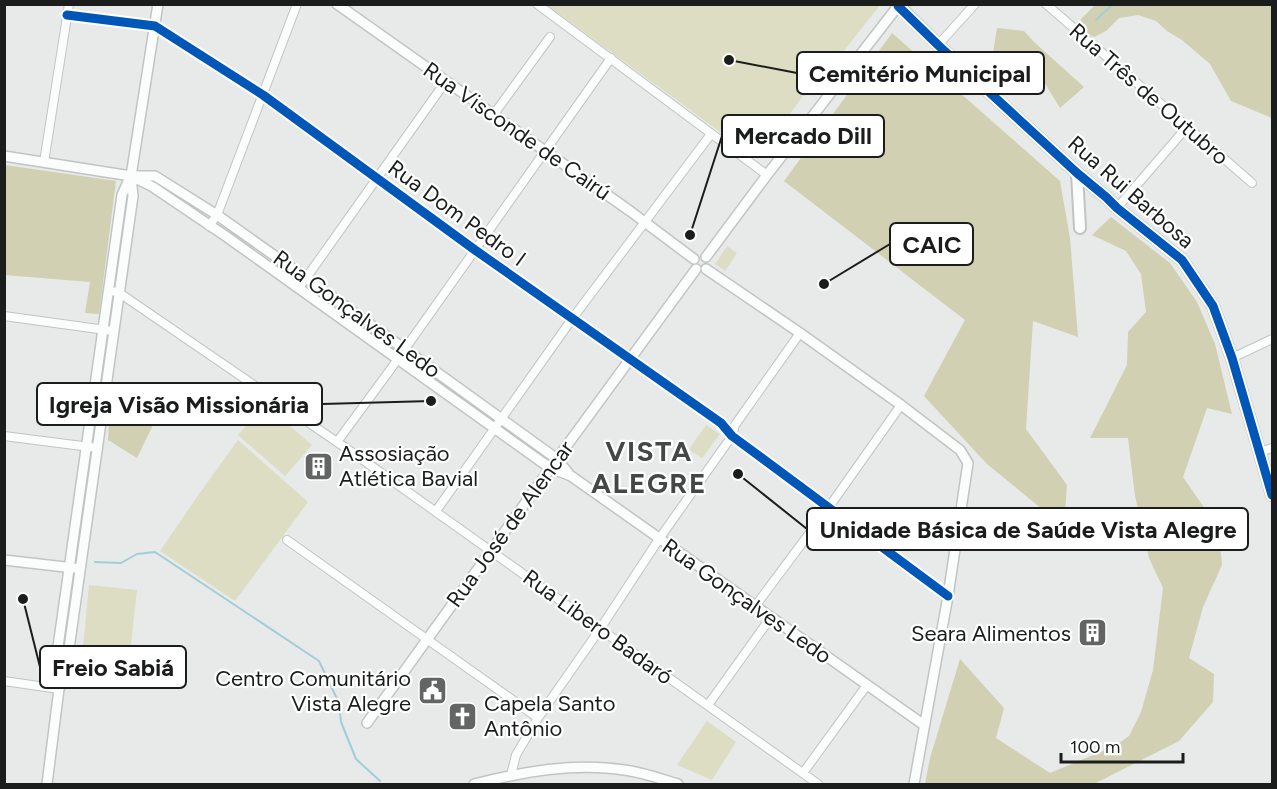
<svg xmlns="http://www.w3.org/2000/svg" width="1277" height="789" viewBox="0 0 1277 789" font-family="Figtree,sans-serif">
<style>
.green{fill:#ddddc4}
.forest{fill:#d1d0b2}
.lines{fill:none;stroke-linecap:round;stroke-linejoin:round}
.stream{stroke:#a0cddb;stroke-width:2}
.minor-casing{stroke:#c2c4c2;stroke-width:10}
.tertiary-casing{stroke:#c2c4c2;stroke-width:12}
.secondary-casing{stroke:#c2c4c2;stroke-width:14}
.minor{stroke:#fbfcfc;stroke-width:8}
.tertiary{stroke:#fbfcfc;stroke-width:9}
.secondary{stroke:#fbfcfc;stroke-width:10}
.cycleway-casing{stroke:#fff;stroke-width:13}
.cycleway{stroke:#0057b8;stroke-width:9}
.labels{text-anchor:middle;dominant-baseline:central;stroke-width:4.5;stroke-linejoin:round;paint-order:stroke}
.street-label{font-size:22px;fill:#1b1d1c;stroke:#fff}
.poi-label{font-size:22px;fill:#1b1d1c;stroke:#fff;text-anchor:start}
.district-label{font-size:28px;font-weight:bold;letter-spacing:1.5px;fill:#434745;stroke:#fff}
.leader{fill:none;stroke:#1b1d1c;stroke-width:2}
.callout-dot{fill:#1b1d1c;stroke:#fff;stroke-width:2}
.callout{fill:#fff;stroke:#1b1d1c;stroke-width:2}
.callout-label{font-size:24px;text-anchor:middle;font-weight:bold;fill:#1b1d1c}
</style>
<rect width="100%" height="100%" fill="#e7eae8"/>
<path class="green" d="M547,5H880L810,94L803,96L757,159Z
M727,246L737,253L725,271L715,264Z
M265,404L312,445L285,476L238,435Z
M706,425L720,434L702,458L690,450L691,446Z
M238,440L308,502L235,601L160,551L199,494Z
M89,585L137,590L130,653L83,648Z
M707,721L736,742L712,780L677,765Z"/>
<path class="forest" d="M1095,5H1272V118L1231,101L1210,64L1182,40L1167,31L1156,21L1138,15L1119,18L1106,31L1094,37L1082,30L1081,19Z
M997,28L1024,31L1034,42L1084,87L1060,108L1033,64L1009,69L993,53Z
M892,33L1060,181L1070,238L1078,337L1033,321L1026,429L1067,485L1064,527L987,464L924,396L965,320L784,181Z
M5,165L116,181L99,314L85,313L90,282L5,275Z
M1111,217L1170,263L1197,302L1215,344L1232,414L1207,408L1183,477L1219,529L1222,565L1203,607L1189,658L1214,674L1213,702L1179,741L1094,784H925L930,758L960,659L1004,708L996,738L1050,773L1115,746L1129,736L1141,712L1153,670L1163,588L1149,558L1135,496L1128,438H1090L1127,365L1128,332L1146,312L1141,274L1126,251L1092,235Z
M111,395L148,414L145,420L153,425L137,458L108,440Z"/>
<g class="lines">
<path class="stream" d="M1096,20L1113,4
M95,562L121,563L137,554L155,552L319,661L339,703L341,722L356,759L380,781"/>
<defs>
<path id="minor" d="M537,4L767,175
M1046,4L1252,183
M67,15L155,26L263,95L475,250L721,423L732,436L948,596
M938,45L975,4
M494,114L550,37
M44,162L69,4
M1117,208L1187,127
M209,226L217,215L297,4
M299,288L446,81
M109,291L118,292L356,455L818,784
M4,316L113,331
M1232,358L1272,339
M4,436L98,448
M337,442L390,370L611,58
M1260,452L1272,448
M436,511L572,319L711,134
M287,540L538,718
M756,605L829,507L901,405
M4,681L59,689
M708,705L771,617
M803,773L867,685
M511,775L516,755L538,718L600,629L659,539L732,436L735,425L800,333"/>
<path id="tertiary" d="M337,4L630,211L694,259
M4,156L131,176H155L217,215L306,278L557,459L569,474
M131,176L153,187L227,237L550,468L571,476L924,725
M706,257L767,175L898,6
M706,269L800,333L901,405L960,450L968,463L948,596L914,784
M4,560L74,568
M59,689L54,675L122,195L130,177
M367,723L557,459L696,269
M47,784L59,689L65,677L133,196L131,176L158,4
M474,784C523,772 574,762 624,770C642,772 661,779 678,784"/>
<path id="secondary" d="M897,4L938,45L1077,173L1106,197L1117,208L1182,260L1213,306L1232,358L1272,495
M1077,173L1080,228"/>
</defs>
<use href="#minor" class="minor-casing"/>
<use href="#tertiary" class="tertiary-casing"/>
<use href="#secondary" class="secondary-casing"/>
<use href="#minor" class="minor"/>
<use href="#tertiary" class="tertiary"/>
<use href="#secondary" class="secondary"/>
<defs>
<path id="cycleway" d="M898,6L938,45L1077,173L1106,197L1117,208L1182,260L1213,306L1232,358L1272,495
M67,15L155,26L263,95L475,250L721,423L732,436L948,596"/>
</defs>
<use href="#cycleway" class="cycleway-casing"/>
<use href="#cycleway" class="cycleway"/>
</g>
<defs>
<symbol id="building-square" viewBox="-11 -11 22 22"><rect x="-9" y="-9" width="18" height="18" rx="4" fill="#626563" stroke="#fff"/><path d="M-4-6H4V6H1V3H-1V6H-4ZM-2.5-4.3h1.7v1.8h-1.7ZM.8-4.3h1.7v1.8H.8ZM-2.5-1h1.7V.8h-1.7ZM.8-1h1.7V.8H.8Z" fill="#fff"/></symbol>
<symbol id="civic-square" viewBox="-11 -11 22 22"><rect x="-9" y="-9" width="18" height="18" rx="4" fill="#626563" stroke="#fff"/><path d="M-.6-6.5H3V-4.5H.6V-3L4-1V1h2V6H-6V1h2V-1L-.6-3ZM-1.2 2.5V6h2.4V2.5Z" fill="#fff"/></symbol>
<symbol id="church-square" viewBox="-11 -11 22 22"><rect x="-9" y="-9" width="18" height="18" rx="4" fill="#626563" stroke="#fff"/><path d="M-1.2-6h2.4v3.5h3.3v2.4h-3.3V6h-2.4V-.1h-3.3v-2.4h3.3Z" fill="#fff"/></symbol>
</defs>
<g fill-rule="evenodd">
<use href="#building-square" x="302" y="450" width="33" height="33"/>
<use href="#building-square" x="1076" y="616" width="33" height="33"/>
<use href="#civic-square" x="416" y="674" width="33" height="33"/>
<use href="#church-square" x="446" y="700" width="33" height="33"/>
</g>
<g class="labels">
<g class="street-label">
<text transform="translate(1149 94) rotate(41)">Rua Três de Outubro</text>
<text transform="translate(517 131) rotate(35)">Rua Visconde de Cairú</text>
<text transform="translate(1131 192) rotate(41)">Rua Rui Barbosa</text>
<text transform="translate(457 213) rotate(36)">Rua Dom Pedro I</text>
<text transform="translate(357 314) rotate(36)">Rua Gonçalves Ledo</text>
<text transform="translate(510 524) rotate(-54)">Rua José de Alencar</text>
<text transform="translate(747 601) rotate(35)">Rua Gonçalves Ledo</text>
<text transform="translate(598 627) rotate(36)">Rua Libero Badaró</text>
</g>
<g class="poi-label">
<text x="339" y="453">Assosiação<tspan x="339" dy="25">Atlética Bavial</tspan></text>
<text x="1071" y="633" text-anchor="end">Seara Alimentos</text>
<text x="411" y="678" text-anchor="end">Centro Comunitário<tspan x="411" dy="25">Vista Alegre</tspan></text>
<text x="484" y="703">Capela Santo<tspan x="484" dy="25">Antônio</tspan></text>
</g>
<g class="district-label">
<text x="649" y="451">VISTA<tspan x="649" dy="32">ALEGRE</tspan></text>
</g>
</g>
<path class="leader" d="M729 60L797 73M690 235L722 136M824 284L890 244M431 401L322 404M738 474L807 529M23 599L40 667"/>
<g class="callout-dot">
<circle cx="729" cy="60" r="6"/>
<circle cx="690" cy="235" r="6"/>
<circle cx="824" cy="284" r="6"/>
<circle cx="431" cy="401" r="6"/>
<circle cx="738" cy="474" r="6"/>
<circle cx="23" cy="599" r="6"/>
</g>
<g class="callout">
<rect x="797" y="52" width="247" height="42" rx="6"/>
<rect x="722" y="115" width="162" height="42" rx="6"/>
<rect x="890" y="223" width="83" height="42" rx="6"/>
<rect x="37" y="383" width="285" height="42" rx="6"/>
<rect x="807" y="508" width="441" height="42" rx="6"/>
<rect x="40" y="646" width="146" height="42" rx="6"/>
</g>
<g class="callout-label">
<text x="920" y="82">Cemitério Municipal</text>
<text x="803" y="144">Mercado Dill</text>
<text x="932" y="253">CAIC</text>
<text x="179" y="413">Igreja Visão Missionária</text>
<text x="1028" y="538">Unidade Básica de Saúde Vista Alegre</text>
<text x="113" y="676">Freio Sabiá</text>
</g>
<rect width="1277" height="789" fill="none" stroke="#1b1d1c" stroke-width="12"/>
<path d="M1061 753v9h122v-9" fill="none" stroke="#1b1d1c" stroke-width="3"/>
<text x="1070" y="753" font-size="18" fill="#1b1d1c" stroke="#ffffff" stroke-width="4.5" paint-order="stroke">100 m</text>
</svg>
